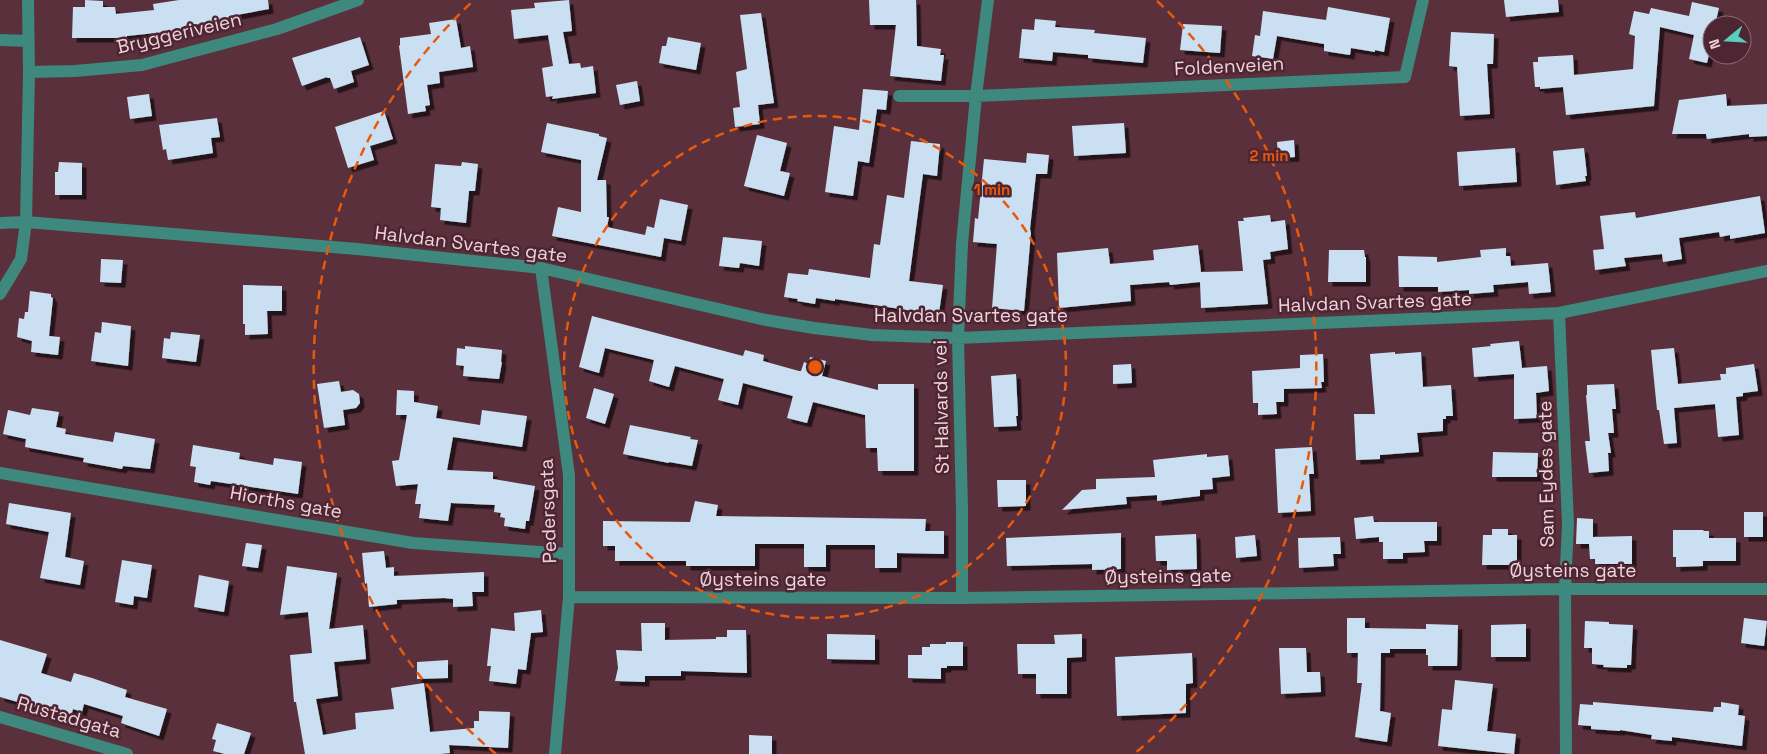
<svg xmlns="http://www.w3.org/2000/svg" width="1767" height="754" viewBox="0 0 1767 754" font-family="'Space Grotesk',sans-serif">
<style>
.building{fill:#cae0f2;filter:url(#shadow)}
.lines{fill:none;stroke-linecap:round;stroke-linejoin:round}
.minor{stroke:#3e887d;stroke-width:12}
.ring{fill:none;stroke:#e8590c;stroke-width:2.5;stroke-dasharray:9 6}
.labels{text-anchor:middle;dominant-baseline:central;stroke-width:5;stroke-linejoin:round;paint-order:stroke}
.street-label{font-size:19px;fill:#eed3d9;stroke:#4e2532}
.centre{fill:#e8590c;stroke:#4e2532;stroke-width:2.5}
.ring-label{font-size:15px;text-anchor:middle;font-weight:bold;fill:#e8590c;stroke:#4e2532;stroke-width:5;stroke-linejoin:round;paint-order:stroke}
</style>
<defs>
<filter id="shadow"><feDropShadow dx="4.5" dy="4.5" stdDeviation="0" flood-color="#0009"/></filter>
</defs>
<rect width="100%" height="100%" fill="#5a303c"/>
<path class="building" d="M85,0L103,1V7H115L116,14L154,10L153,4L179,0H268L269,9L231,16L232,20L184,26V30L127,36V38H72L73,7H85Z
M569,0L572,31L563,32L569,64L580,63L581,68L593,66L596,93L552,99L553,96L546,97L542,68L553,66L548,35L514,39L511,10L535,8L534,3Z
M869,0H916L917,46L941,49L940,55H944L941,81L890,76L896,25H870Z
M1504,0H1558L1559,12L1506,17Z
M1692,2L1719,8L1715,25H1712V41L1707,63L1689,59L1694,35L1660,27L1654,106L1566,115L1563,87L1540,89V87H1535L1533,62H1538V57L1573,55L1574,75L1633,69L1635,36L1629,34L1634,11L1649,14L1651,8L1689,16Z
M1328,7L1390,18L1384,52L1375,50V52L1351,48L1350,55L1324,51V44L1277,36L1273,59L1252,56L1255,35L1260,36L1263,11L1326,20Z
M761,13L774,103L758,105L760,124L735,127L733,108L740,107L736,72L747,69L740,15Z
M456,19L461,48L470,46L473,67L439,72L440,83L427,85L430,105L425,106L426,111L408,114L399,46L400,45V38L431,34L429,23Z
M1035,19L1056,21L1055,27L1095,30L1094,33L1146,38L1143,63L1088,58V55L1053,52L1052,61L1019,58L1022,29L1034,30Z
M1183,24L1222,26L1220,53L1180,50Z
M1451,32L1494,34L1493,64H1487L1490,114L1460,116L1457,67L1449,66Z
M360,37L369,65L351,71L354,82L334,89L330,78H327V77L302,86L292,58Z
M668,37L701,43L696,70L659,63L662,46H666Z
M637,81L640,101L620,105L616,85Z
M863,89L888,91L886,110L877,109L869,163L858,161L853,196L825,192L834,126L859,130Z
M149,94L152,116L130,119L127,97Z
M1726,94L1727,106L1767,104V136L1749,137V134L1707,139L1706,134H1672L1679,100Z
M384,111L393,139L370,146L374,160L348,168L335,127Z
M217,118L220,137L211,138L213,153L168,160L166,149L163,150L159,125Z
M547,123L599,134V136L607,138L597,180H606L607,217H609L607,227L645,235L647,226L654,228L660,199L688,205L681,241L664,238L661,257L552,236L558,207L581,212V160L541,152Z
M1124,123L1126,153L1074,156L1072,126Z
M757,135L787,143L780,171L790,173L784,196L744,186Z
M1294,140L1295,157L1278,158L1277,142Z
M911,141L940,144L937,176L923,174L909,281L943,285L939,313L927,312L926,313L835,299V301L816,298L815,304L797,301L798,299L784,297L788,273L808,275L809,269L870,278L874,244L880,245L887,195L904,198Z
M1515,148L1517,182L1459,186L1457,152Z
M1584,148L1587,176H1585L1586,181L1556,185L1553,151Z
M1027,153L1049,155L1047,174H1036L1030,229L1031,233L1024,311L992,308L997,244L973,242L975,218L978,219L984,159L1026,163Z
M59,162L82,163V195H55V172H58Z
M462,162L478,164L475,191H469L466,223L440,220L441,208L431,207L435,164L461,166Z
M1760,196L1765,233L1730,239V235L1720,237L1719,232L1679,238L1682,259L1663,262L1662,254L1624,258L1626,266L1595,270L1593,250L1604,249L1600,216L1635,212L1636,218Z
M1270,215L1271,222L1285,220L1288,249L1270,252L1271,259L1263,260L1268,304L1201,308L1200,282L1170,285L1169,282L1130,285L1131,301L1059,308L1057,253L1108,248L1110,264L1154,260L1153,250L1198,245L1201,272L1243,271L1238,221H1244L1243,218Z
M723,237L762,241L759,266L740,263L739,268L719,266Z
M1506,248V256H1510L1511,266L1548,263L1551,292L1529,294L1528,282L1493,285L1494,292L1469,294V290L1438,292V287H1399L1398,256L1437,257V262L1481,257L1480,250Z
M1329,250H1364L1365,257H1366V282H1328Z
M101,259L123,260L121,283L100,282Z
M243,285L282,286V311H267L268,334L245,335V324H243Z
M30,291L51,294V297L53,298L49,336L60,337L58,355L31,352L32,341L17,337L19,318L24,319L25,312H28Z
M592,316L743,356L745,350L764,355L763,361L799,371H801L804,362L809,364L810,357L826,361L822,376L878,390V384H914V471H878L877,448H866L865,415L813,402L807,423L787,418L793,396L743,383L738,405L718,400L724,379L675,366L669,387L649,381L654,360L605,348L599,373L579,367Z
M102,322L131,326L128,366L91,361L95,332L101,333Z
M171,332L200,335L196,362L162,358L164,338L170,339Z
M1519,341L1522,368L1547,366L1549,391L1536,393L1537,418L1514,419V374L1474,377L1472,348L1491,346L1490,344Z
M465,346L502,350L501,362H502L499,379L463,376L464,366L456,365L457,348L465,349Z
M1674,348L1678,384L1721,380L1720,374H1726V368L1754,364L1758,391L1743,393V396L1736,397L1739,435L1718,437L1715,404L1674,408L1677,443L1664,444L1659,410H1657L1651,350Z
M1395,352V354L1421,352L1423,387L1451,385L1453,416H1446V419H1443V431L1417,433L1419,452L1380,455V459L1356,460L1354,414H1375L1370,354Z
M1323,354L1324,382H1321L1322,388L1284,389V402H1276L1277,414L1258,415V403H1253L1252,371L1300,368V355Z
M1131,364L1132,383L1113,384V365Z
M1016,374L1018,416H1016L1017,426L994,427L991,376Z
M339,381L341,392L353,390L359,394L360,403L356,408L343,410L345,425L324,428L317,384Z
M1614,384L1616,409H1612L1614,433H1608L1611,453H1608L1609,471L1589,473L1585,441H1590L1586,395H1587V385Z
M594,388L614,394L605,424L586,418Z
M397,390L414,391V402L438,406L436,418L480,425L482,410L527,416L522,447L453,437L447,470L493,472V479L535,486L529,521H526L525,529L504,526L505,518L500,517L501,513L494,512L495,505L451,503L448,521L419,518L421,504H415L418,484L396,486L392,461L399,460L407,415H396Z
M32,408L59,412L56,427L66,429L65,434L113,442L115,432L155,439L150,469L123,466L122,469L83,462L84,458L25,447L26,439L3,434L8,410L30,415Z
M630,425L691,437L690,439L698,440L692,466L669,462V463L623,454Z
M193,445L240,453L239,459L273,465L274,458L302,462L298,494L211,481L210,485L194,482L196,467L190,466Z
M1312,447L1314,474H1309L1311,511L1278,513L1275,449Z
M1493,452L1538,453L1537,477H1492Z
M1207,454V457L1228,455L1230,476L1212,478L1213,489L1200,490V496L1157,501V495L1126,497L1127,504L1062,510L1082,490L1096,489V479L1155,477L1153,460Z
M997,480H1026V506L998,507Z
M695,501L718,505L716,516L926,519L925,531H944V554L897,553V568H875V545H826V567H804V544H755V566H686V561H615V546H603V521L690,522Z
M9,503L71,513L65,557L84,561L80,585L40,578L49,532L6,524Z
M1744,512H1763V537H1744Z
M1373,516L1374,522H1437V541H1424L1425,552L1403,553V559H1383V542H1379V537L1356,539L1354,518Z
M1577,518L1593,519V537L1632,536V564H1595V559H1590L1589,544H1576Z
M1492,529H1508V535H1517V565H1482L1483,535H1492Z
M1673,530H1703L1704,531H1709V538H1736V561H1703V566L1676,567V557H1673Z
M1121,533V569L1092,570V564L1007,566L1006,538Z
M1196,534L1197,569L1167,570V561H1156L1155,536Z
M1255,535L1257,556L1236,558L1235,537Z
M1340,537L1341,554H1333L1334,566L1299,568L1298,538Z
M246,543L262,545L258,568L242,566Z
M384,551L386,568L394,567V576L484,572V592H472L473,606L453,607V599L444,598L397,600V604L369,607L367,583L365,584L362,553Z
M122,560L152,565L147,598L134,596L133,605L115,602Z
M287,566L337,573L329,629L363,625L366,659L334,662L338,696L316,699L323,735L356,729L355,713L394,709L391,688L424,683L430,732L474,728V721H479V711L510,712L508,748L449,745L450,753L440,754H305L296,702H294L290,655L312,653L308,612L280,615Z
M199,575L229,581L224,612L194,607Z
M541,610L543,632L531,633L526,670L518,669L516,684L489,681L491,666H487L491,628L515,631L514,613Z
M1347,618H1365V628L1426,629V624L1458,625L1457,666H1428V655H1426V649H1390V653H1381L1380,711L1391,713L1387,742L1355,737L1362,683H1357L1358,653H1347Z
M1744,618L1767,621L1764,646L1741,643Z
M1585,621L1609,622V624L1633,625L1631,665H1627V668L1603,667L1604,665L1592,664V648H1584Z
M641,623H665V640L716,639V637H727V630H746L747,673L681,671V676H645V682L615,681L618,668L616,650L642,651Z
M1526,624V657H1491V625Z
M827,634L875,635V660L827,659Z
M1082,634V657L1067,658V694H1036V674H1018L1017,644H1055L1054,635Z
M0,640L47,654L41,673L71,682L74,673L92,678L127,690L125,697L167,709L159,736L121,723L123,716L84,704L82,712L73,709L71,717L0,697Z
M946,642H963V666H947V668H941V679L908,678V655H922V647H930V644H946Z
M1279,648H1306L1307,672H1320L1321,692L1281,694Z
M1192,653L1193,683L1186,684V713L1117,716L1115,657Z
M448,660V678L417,679V662Z
M1455,680L1493,684L1487,731L1516,734L1514,754L1438,746L1442,709L1452,710Z
M1593,702L1713,712L1714,707H1721V702L1739,705L1738,715L1745,716L1742,746L1672,737V741L1651,739L1652,735L1620,730V731L1591,729V726L1578,725L1580,704L1593,705Z
M217,723L251,733L244,754H225L213,751L216,740L212,739Z
M749,735L772,736V754H749Z"/>
<g class="lines">
<path class="minor" d="M0,40L28,41
M29,72L75,71L142,65L277,29L358,0
M899,96H976L1405,77L1423,0
M0,223L26,222L357,249L541,268L766,320L814,328L872,335L958,338L1559,313L1767,271
M541,268L569,475V597L555,754
M0,294L21,259L26,222L29,72L28,0
M1559,313L1568,524L1565,589L1566,754
M0,473L413,543L568,554
M569,597L962,598L1565,589H1767
M962,598V509L958,338L962,244L976,96L988,0
M0,717L127,754"/>
</g>
<g class="ring">
<circle cx="815" cy="367" r="251"/>
<path d="M496 754A501 501 0 0 1 473 1M1157 1A501 501 0 0 1 1134 754"/>
</g>
<g class="labels">
<g class="street-label">
<text transform="translate(179 33) rotate(-13)">Bryggeriveien</text>
<text transform="translate(1229 66) rotate(-3)">Foldenveien</text>
<text transform="translate(471 244) rotate(7)">Halvdan Svartes gate</text>
<text transform="translate(1375 302) rotate(-2)">Halvdan Svartes gate</text>
<text x="971" y="315">Halvdan Svartes gate</text>
<text transform="translate(941 407) rotate(-91)">St Halvards vei</text>
<text transform="translate(1546 474) rotate(-91)">Sam Eydes gate</text>
<text transform="translate(286 502) rotate(10)">Hiorths gate</text>
<text transform="translate(548 511) rotate(-92)">Pedersgata</text>
<text x="1573" y="570">Øysteins gate</text>
<text transform="translate(1168 576) rotate(-1)">Øysteins gate</text>
<text x="763" y="579">Øysteins gate</text>
<text transform="translate(69 717) rotate(16)">Rustadgata</text>
</g>
</g>
<circle cx="815" cy="367" r="8" class="centre"/>
<g class="ring-label">
<text x="1269" y="161">2 min</text>
<text x="992" y="195">1 min</text>
</g>
<g transform="translate(1727 40) rotate(252)"><circle r="24" fill="#4e2532" stroke="#8e6b75"/>
<path d="M0-4L9 19L0 12L-9 19Z" fill="#5acebd"/>
<text y="-8" font-size="14" font-weight="bold" text-anchor="middle" fill="#eed3d9">N</text>
</g>
</svg>
